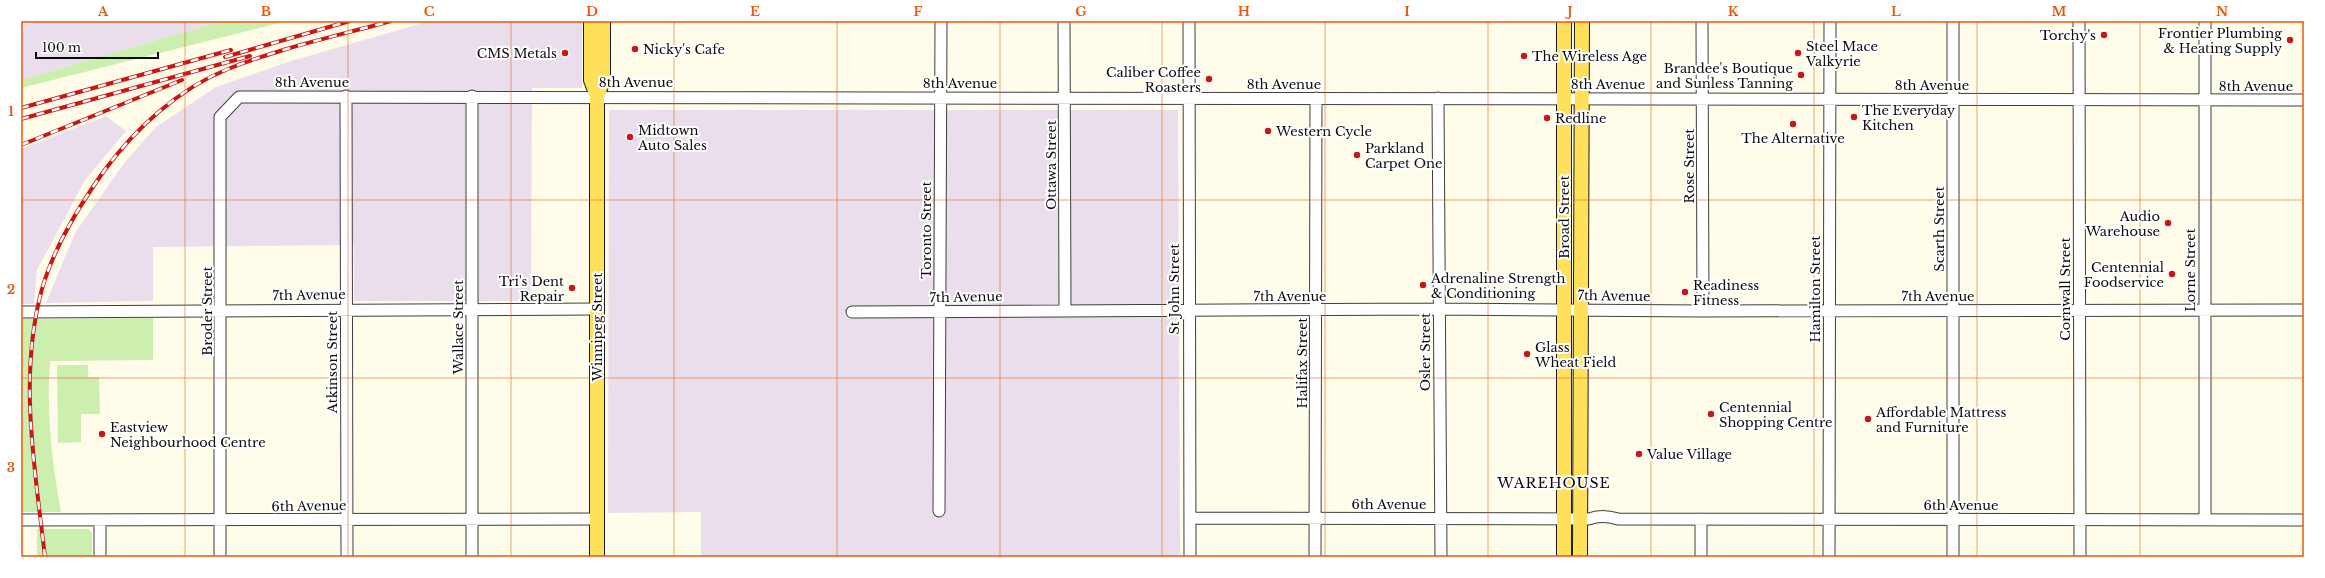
<svg xmlns="http://www.w3.org/2000/svg" width="2325" height="578" viewBox="0 0 2325 578" font-family="'Libre Baskerville',serif">
<style>
.industrial{fill:#ebdeec}
.green{fill:#cceeaf}
.lines{fill:none;stroke-linecap:round;stroke-linejoin:round}
.minor-casing{stroke:#3f3f3f;stroke-width:13}
.major-casing{stroke:#1d1d1d;stroke-width:16}
.minor{stroke:#fff;stroke-width:11}
.major{stroke:#ffe05a;stroke-width:14}
.rail-casing{stroke:#ca1715;stroke-width:4}
.rail{stroke:#fff;stroke-width:2.5;stroke-dasharray:8;stroke-linecap:butt}
.grid{fill:none;stroke:#e8590c;stroke-width:1;stroke-opacity:0.55}
.poi-dot{fill:#ca1715;stroke:#fff;stroke-width:1.5}
.labels{text-anchor:middle;dominant-baseline:central;stroke-width:4;stroke-linejoin:round;paint-order:stroke}
.poi-label{font-size:13px;fill:#0c0c0c;stroke:#fff;text-anchor:start}
.street-label{font-size:13px;fill:#0c0c0c;stroke:#fff}
.neighbourhood-label{font-size:14px;letter-spacing:1px;fill:#0c0c0c;stroke:#fff}
.neatline{fill:none;stroke:#e8590c;stroke-width:1.5}
.grid-label{font-size:13px;text-anchor:middle;font-weight:bold;fill:#e8590c}
</style>
<rect width="100%" height="100%" fill="#fffcea"/>
<path class="industrial" d="M21,21H222L21,80Z
M430,21H582V88H532L531,301H354V245L153,247V301L46,303L75,233L125,162L156,127L216,87L291,61Z
M609,110H1178L1180,557H701V512L608,513Z
M106,116L126,131L85,180L37,270L34,304H21V149Z"/>
<path class="green" d="M222,21H287L21,88V80Z
M153,318V360L50,361C46,412 52,462 61,512H21V319Z
M57,365H88V377H99L100,414H81V442L58,443Z
M37,529H89L92,533V557H37Z"/>
<g class="lines">
<defs>
<path id="minor" d="M1064,21L1065,310
M1189,21L1190,557
M1702,21L1703,311
M1953,21V557
M2079,21L2080,557
M2205,21V520
M346,96L347,557
M472,96V557
M1438,98L1441,557
M21,312L597,309
M852,312L1439,309L1703,311L2304,310
M939,511L941,21
M1190,518L1589,519C1599,515 1608,516 1618,519L2304,520
M21,520L597,519
M100,521V557
M220,557V117L239,97L2304,100
M1315,557L1316,98
M1701,557V519
M1829,557L1830,21"/>
<path id="major" d="M591,21V80L597,96V557
M1564,21V557
M597,96L603,81V21
M1580,557L1582,21"/>
</defs>
<use href="#minor" class="minor-casing"/>
<use href="#major" class="major-casing"/>
<use href="#minor" class="minor"/>
<use href="#major" class="major"/>
<defs>
<path id="rail" d="M225,57L350,21
M21,108L231,50
M21,119L250,56
M21,145L182,80
M45,557C35,469 18,376 42,289C54,247 79,206 104,171C135,129 178,89 228,69C280,48 337,36 391,21"/>
</defs>
<use href="#rail" class="rail-casing"/>
<use href="#rail" class="rail"/>
</g>
<path class="grid" d="M185,21V557M348,21V557M511,21V557M674,21V557M837,21V557M1000,21V557M1162,21V557M1325,21V557M1488,21V557M1651,21V557M1814,21V557M1977,21V557M2140,21V557M21,200H2304M21,378H2304"/>
<g class="poi-dot">
<circle cx="2104" cy="35" r="4"/>
<circle cx="2290" cy="40" r="4"/>
<circle cx="635" cy="49" r="4"/>
<circle cx="565" cy="53" r="4"/>
<circle cx="1798" cy="53" r="4"/>
<circle cx="1524" cy="56" r="4"/>
<circle cx="1801" cy="75" r="4"/>
<circle cx="1209" cy="79" r="4"/>
<circle cx="1854" cy="117" r="4"/>
<circle cx="1547" cy="118" r="4"/>
<circle cx="1793" cy="124" r="4"/>
<circle cx="1268" cy="131" r="4"/>
<circle cx="630" cy="137" r="4"/>
<circle cx="1357" cy="155" r="4"/>
<circle cx="2168" cy="223" r="4"/>
<circle cx="2172" cy="274" r="4"/>
<circle cx="1423" cy="285" r="4"/>
<circle cx="572" cy="288" r="4"/>
<circle cx="1685" cy="292" r="4"/>
<circle cx="1527" cy="354" r="4"/>
<circle cx="1711" cy="414" r="4"/>
<circle cx="1868" cy="419" r="4"/>
<circle cx="102" cy="434" r="4"/>
<circle cx="1639" cy="454" r="4"/>
</g>
<g class="labels">
<g class="poi-label">
<text x="2282" y="33" text-anchor="end">Frontier Plumbing<tspan x="2282" dy="15">&amp; Heating Supply</tspan></text>
<text x="2096" y="35" text-anchor="end">Torchy's</text>
<text x="1806" y="46">Steel Mace<tspan x="1806" dy="15">Valkyrie</tspan></text>
<text x="643" y="49">Nicky's Cafe</text>
<text x="557" y="53" text-anchor="end">CMS Metals</text>
<text x="1532" y="56">The Wireless Age</text>
<text x="1793" y="68" text-anchor="end">Brandee's Boutique<tspan x="1793" dy="15">and Sunless Tanning</tspan></text>
<text x="1201" y="72" text-anchor="end">Caliber Coffee<tspan x="1201" dy="15">Roasters</tspan></text>
<text x="1862" y="110">The Everyday<tspan x="1862" dy="15">Kitchen</tspan></text>
<text x="1555" y="118">Redline</text>
<text x="638" y="130">Midtown<tspan x="638" dy="15">Auto Sales</tspan></text>
<text x="1276" y="131">Western Cycle</text>
<text x="1793" y="138" text-anchor="middle">The Alternative</text>
<text x="1365" y="148">Parkland<tspan x="1365" dy="15">Carpet One</tspan></text>
<text x="2160" y="216" text-anchor="end">Audio<tspan x="2160" dy="15">Warehouse</tspan></text>
<text x="2164" y="267" text-anchor="end">Centennial<tspan x="2164" dy="15">Foodservice</tspan></text>
<text x="1431" y="278">Adrenaline Strength<tspan x="1431" dy="15">&amp; Conditioning</tspan></text>
<text x="564" y="281" text-anchor="end">Tri's Dent<tspan x="564" dy="15">Repair</tspan></text>
<text x="1693" y="285">Readiness<tspan x="1693" dy="15">Fitness</tspan></text>
<text x="1535" y="347">Glass<tspan x="1535" dy="15">Wheat Field</tspan></text>
<text x="1719" y="407">Centennial<tspan x="1719" dy="15">Shopping Centre</tspan></text>
<text x="1876" y="412">Affordable Mattress<tspan x="1876" dy="15">and Furniture</tspan></text>
<text x="110" y="427">Eastview<tspan x="110" dy="15">Neighbourhood Centre</tspan></text>
<text x="1647" y="454">Value Village</text>
</g>
<g class="street-label">
<text x="312" y="82">8th Avenue</text>
<text x="636" y="82">8th Avenue</text>
<text x="960" y="83">8th Avenue</text>
<text x="1284" y="84">8th Avenue</text>
<text x="1608" y="84">8th Avenue</text>
<text x="1932" y="85">8th Avenue</text>
<text x="2256" y="86">8th Avenue</text>
<text transform="translate(1051 165) rotate(-90)">Ottawa Street</text>
<text transform="translate(1689 166) rotate(-90)">Rose Street</text>
<text transform="translate(1564 217) rotate(-90)">Broad Street</text>
<text transform="translate(1939 229) rotate(-90)">Scarth Street</text>
<text transform="translate(926 230) rotate(-90)">Toronto Street</text>
<text transform="translate(2190 270) rotate(-90)">Lorne Street</text>
<text transform="translate(1174 289) rotate(-90)">St John Street</text>
<text transform="translate(1815 289) rotate(-90)">Hamilton Street</text>
<text transform="translate(2065 289) rotate(-90)">Cornwall Street</text>
<text transform="translate(309 295) rotate(-1)">7th Avenue</text>
<text x="1290" y="296">7th Avenue</text>
<text transform="translate(1614 296) rotate(1)">7th Avenue</text>
<text x="1938" y="296">7th Avenue</text>
<text transform="translate(966 297) rotate(-1)">7th Avenue</text>
<text transform="translate(207 311) rotate(-90)">Broder Street</text>
<text transform="translate(458 327) rotate(-90)">Wallace Street</text>
<text transform="translate(597 327) rotate(-90)">Winnipeg Street</text>
<text transform="translate(1425 352) rotate(-90)">Osler Street</text>
<text transform="translate(332 362) rotate(-90)">Atkinson Street</text>
<text transform="translate(1302 363) rotate(-90)">Halifax Street</text>
<text x="1389" y="504">6th Avenue</text>
<text x="1961" y="505">6th Avenue</text>
<text transform="translate(309 506) rotate(-1)">6th Avenue</text>
</g>
<g class="neighbourhood-label">
<text x="1554" y="483">WAREHOUSE</text>
</g>
</g>
<rect width="2325" height="578" fill="none" stroke="#ffffff" stroke-width="44"/>
<path d="M36 52v6h122v-6" fill="none" stroke="#0c0c0c" stroke-width="2"/>
<text x="42" y="52" font-size="12" fill="#0c0c0c" stroke="#ffffff" stroke-width="3" paint-order="stroke">100 m</text>
<rect x="22" y="22" width="2281" height="534" class="neatline"/>
<g class="grid-label">
<text x="103" y="16">A</text>
<text x="266" y="16">B</text>
<text x="429" y="16">C</text>
<text x="592" y="16">D</text>
<text x="755" y="16">E</text>
<text x="918" y="16">F</text>
<text x="1081" y="16">G</text>
<text x="1244" y="16">H</text>
<text x="1407" y="16">I</text>
<text x="1570" y="16">J</text>
<text x="1733" y="16">K</text>
<text x="1896" y="16">L</text>
<text x="2059" y="16">M</text>
<text x="2222" y="16">N</text>
<text x="11" y="116">1</text>
<text x="11" y="294">2</text>
<text x="11" y="472">3</text>
</g>
</svg>
